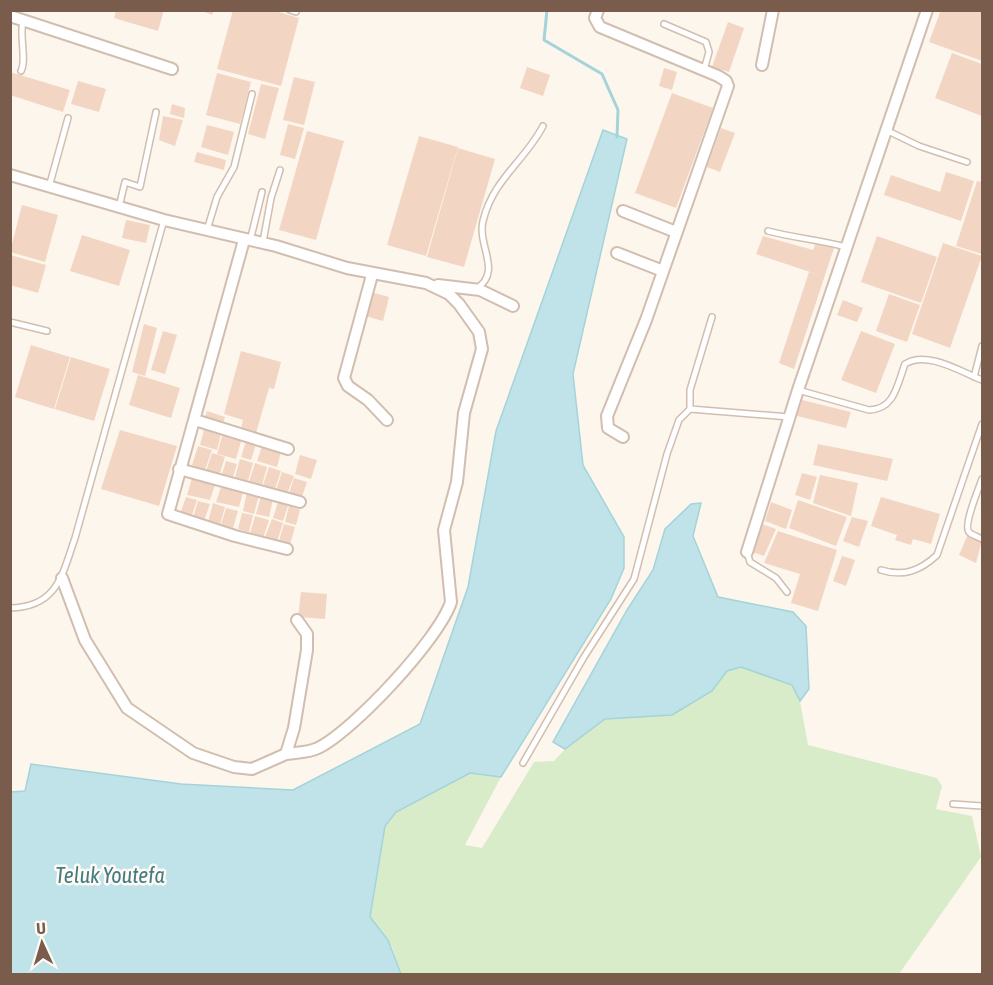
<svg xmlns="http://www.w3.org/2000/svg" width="993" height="985" viewBox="0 0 993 985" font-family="'Asap Condensed',sans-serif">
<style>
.green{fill:#d8ecc9}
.water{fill:#bfe3e8;stroke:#a5d3da;stroke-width:1.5}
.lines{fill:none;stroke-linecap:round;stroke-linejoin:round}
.stream{stroke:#a5d3da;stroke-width:3}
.building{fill:#f3d5c3}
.service-casing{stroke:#d1beb0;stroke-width:8}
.minor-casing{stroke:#d1beb0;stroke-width:14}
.service{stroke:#fff;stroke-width:5}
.minor{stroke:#fff;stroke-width:10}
.labels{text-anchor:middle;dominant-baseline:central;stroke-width:5;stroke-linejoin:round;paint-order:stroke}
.water-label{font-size:22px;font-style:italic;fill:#437c86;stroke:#fffaf3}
</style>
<rect width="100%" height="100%" fill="#fdf6ec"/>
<path class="green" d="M741,666L792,685L800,701L808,745L937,778L942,786L936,809L972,816L981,857L899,974H401L392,947L370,917L385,826L396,812L470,773L501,777L465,845L482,848L534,762L554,761L565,749L605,719L672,715L712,691L727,671Z"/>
<path class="water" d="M603,130L627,139L573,374L583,465L624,537V568L611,599L501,777L470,773L396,812L385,826L370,917L388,940L401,974H11V792L25,791L31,764L181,784L293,790L420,724L468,587L496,431Z
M701,503L693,536L718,597L793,612L806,626L809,689L800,701L792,685L741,667L727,671L712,691L672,715L605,719L565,749L553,742L627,610L653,570L665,529L691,504Z"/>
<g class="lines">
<path class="stream" d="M547,10L544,40L602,74L618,110L617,137"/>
</g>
<path class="building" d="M116,10H164L158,31L114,18Z
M200,10H214L212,15Z
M233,10H272L299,18L281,86L217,69Z
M941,10H982V61L929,42Z
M728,22L744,28L729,72L712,67Z
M952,53L982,64V116L935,98Z
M527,67L550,75L543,96L520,88Z
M664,68L677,72L672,90L659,86Z
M10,72L70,90L63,112L10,95Z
M217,73L251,82L240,124L206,115Z
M294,77L315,82L304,125L283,120Z
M78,81L106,89L99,112L71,104Z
M261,84L279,88L265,139L248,134Z
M672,93L713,108L676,208L635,193Z
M172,104L185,108L184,118L170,114Z
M163,116L183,120L175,146L159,140Z
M288,124L304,128L295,159L280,155Z
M207,125L234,132L228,155L201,147Z
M721,128L735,133L720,172L707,167Z
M307,131L344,141L316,240L279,230Z
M419,136L458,147L426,256L387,245Z
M458,148L495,159L464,267L427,257Z
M197,152L226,160L224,170L194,162Z
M946,172L974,181L961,221L884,195L891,175L940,192Z
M977,181L982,182V254L956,246Z
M22,205L58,215L45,262L10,252Z
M126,220L150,225L146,243L122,238Z
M82,235L130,250L119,286L70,271Z
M763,236L813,250L817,240L835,245L794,369L779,363L809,272L822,276L756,254Z
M877,236L937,257L921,303L861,282Z
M943,243L982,256L950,348L912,334Z
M10,255L46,265L38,293L10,285Z
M371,292L389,297L383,321L365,316Z
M889,294L920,305L907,342L876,331Z
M843,300L863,308L857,322L837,315Z
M144,324L157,328L145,376L132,372Z
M163,331L177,335L165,374L151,370Z
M861,331L895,344L876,393L841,380Z
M31,345L70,357L54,409L15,397Z
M241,351L281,362L274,389L269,388L256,433L241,428L243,420L224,414Z
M71,357L110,369L94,421L55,409Z
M138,375L180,388L171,418L129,405Z
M802,400L851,412L846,428L797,416Z
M207,411L225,417L222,426L204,420Z
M204,429L221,434L217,450L200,445Z
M120,430L177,446L159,506L101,489Z
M223,433L242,438L236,459L217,454Z
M246,441L256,444L251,460L241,457Z
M818,444L893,459L887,481L813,465Z
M198,446L212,450L205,470L192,465Z
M262,446L281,452L277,467L257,461Z
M212,453L225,457L219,476L206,471Z
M300,455L317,460L311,479L295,474Z
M240,459L253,463L248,481L235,477Z
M226,461L237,464L233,477L222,474Z
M255,463L267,467L262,485L249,482Z
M269,467L281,471L275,489L263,485Z
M282,472L294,476L287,494L276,490Z
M802,473L817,477L810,500L795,495Z
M820,475L858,483L851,516L813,503Z
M192,478L215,485L210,500L187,495Z
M294,478L307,482L302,497L289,493Z
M221,487L243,492L239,507L216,502Z
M247,492L259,495L254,514L243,511Z
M261,496L273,499L269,517L256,514Z
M186,497L197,500L191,518L180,514Z
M881,497L940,514L931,544L913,539L911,545L895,540L897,535L871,526Z
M798,500L847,517L836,546L789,528Z
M198,501L210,504L204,521L193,518Z
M278,502L288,506L283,521L273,518Z
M771,502L792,510L786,529L765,521Z
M213,503L225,507L220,525L208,522Z
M289,506L300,510L296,525L285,522Z
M226,508L238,511L233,528L221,525Z
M242,513L253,515L249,532L238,529Z
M255,516L269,520L263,538L250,534Z
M852,517L868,521L859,547L843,541Z
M272,519L283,523L277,542L265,537Z
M284,524L295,527L290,545L279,541Z
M762,524L776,529L764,556L752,552Z
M778,531L837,550L818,611L791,603L800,574L764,563Z
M968,534L982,540L976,563L959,555Z
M842,556L855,560L846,586L833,581Z
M301,592L327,594L325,619L298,617Z"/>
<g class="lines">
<defs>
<path id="service" d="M290,10L296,12
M664,24L706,42L709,52L704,70
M21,71C27,60 19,36 23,20
M886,130L919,146L967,162
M49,187L68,118
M119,207L125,182L140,187L156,112
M207,230L217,197L234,167L252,94
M768,231C795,238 820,240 846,247
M250,241L262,192
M263,242L271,198L280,170
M476,289C503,272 477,246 483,221C493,179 525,161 543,126
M10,322L47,331
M974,377L982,346
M798,390L869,410C895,409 897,385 905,364C927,350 961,372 982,380
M690,409V390L712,317
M982,479C979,488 963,525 969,532C971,535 979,537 982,539
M747,552L750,562L776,578L787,592
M881,570C903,577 920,571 937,555L982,424
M10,608C57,607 62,576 75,538L164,220
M523,763L584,657L634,579L667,454L679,420L690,409L789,417
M953,804L982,806"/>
<path id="minor" d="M598,10L595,18L600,27L718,76L726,81L728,86L646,320L607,416L608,428L623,437
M10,16L172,69
M762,65L773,10
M10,175L164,220L276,246L347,268L426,283L449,294L459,304L479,332L482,349L464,413L457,482L444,530L451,602C439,639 353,731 318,748C308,753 297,752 286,754L294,728L307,650V634L297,620
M623,211L676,232
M244,240L168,514L235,536L287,549
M617,253L663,271
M372,275L344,378L348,386L368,400L387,420
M438,285L480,290L513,306
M195,420L288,449
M179,469L300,502
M747,552L798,390L927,10
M62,578L85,640L127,708L193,753L234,767L252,769L286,754"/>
</defs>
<use href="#service" class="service-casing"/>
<use href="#minor" class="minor-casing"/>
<use href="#service" class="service"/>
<use href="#minor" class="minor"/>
</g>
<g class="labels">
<g class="water-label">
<text x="110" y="875">Teluk Youtefa</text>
</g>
</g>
<rect width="993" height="985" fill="none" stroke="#7a5c4d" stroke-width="24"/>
<g transform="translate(42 943) rotate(356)" stroke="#fffaf3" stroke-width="4.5" paint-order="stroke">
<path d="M0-4.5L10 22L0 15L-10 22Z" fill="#7a5c4d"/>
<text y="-9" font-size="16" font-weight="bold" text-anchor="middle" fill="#7a5c4d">U</text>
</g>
</svg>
